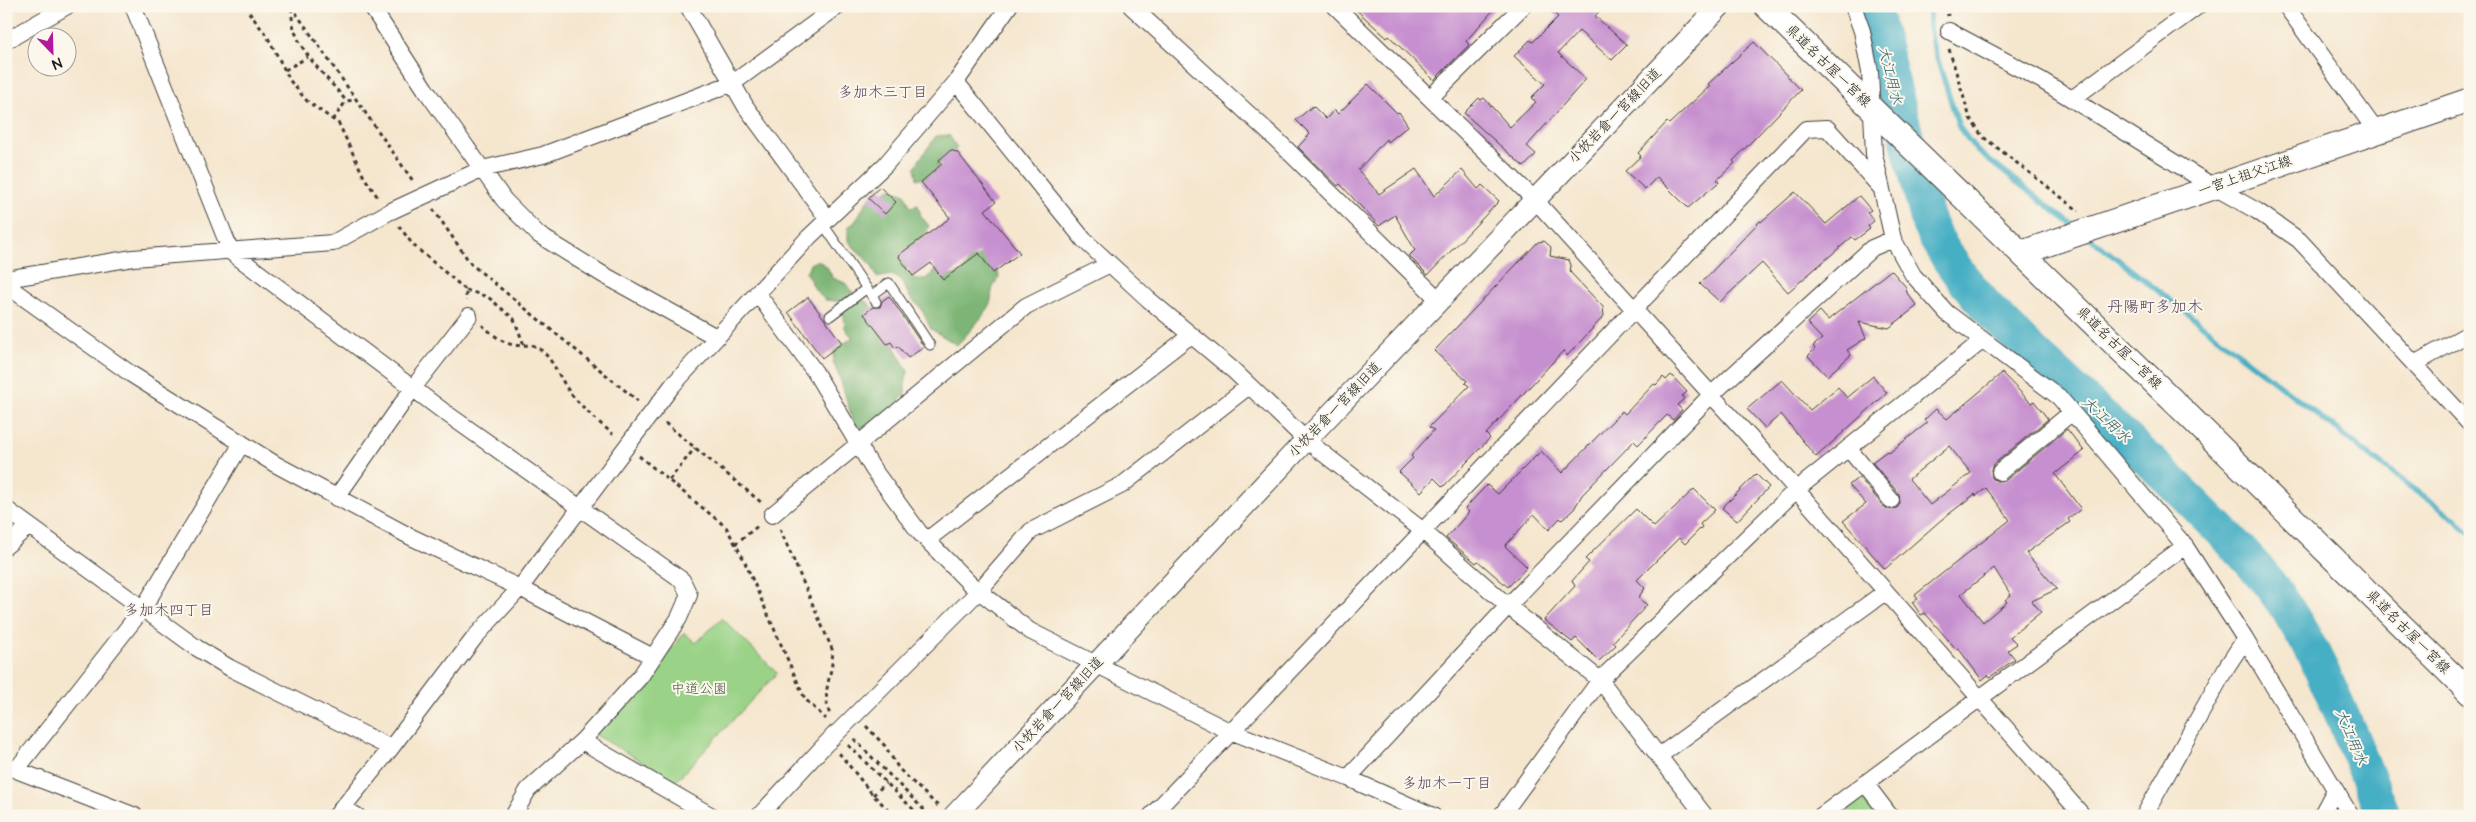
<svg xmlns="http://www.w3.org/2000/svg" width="2476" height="822" viewBox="0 0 2476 822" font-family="'Architects Daughter','Klee One',sans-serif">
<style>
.green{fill:#9ad387;stroke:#5b7852}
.forest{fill:#7bb574;stroke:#4c6848}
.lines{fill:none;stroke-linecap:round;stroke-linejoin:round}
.stream{stroke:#46afc4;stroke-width:5.5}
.river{stroke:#46afc4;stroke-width:35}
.building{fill:#c68fcf;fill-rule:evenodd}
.service-casing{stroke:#3d3a37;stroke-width:11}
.minor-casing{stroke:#3d3a37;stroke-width:18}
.tertiary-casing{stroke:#3d3a37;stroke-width:23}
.secondary-casing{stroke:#3d3a37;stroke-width:26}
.path{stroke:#3d3a37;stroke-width:3;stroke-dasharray:4 4;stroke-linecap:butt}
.service{stroke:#fff;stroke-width:9}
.minor{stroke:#fff;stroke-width:16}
.tertiary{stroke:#fff;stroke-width:21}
.secondary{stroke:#fff;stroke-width:24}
.labels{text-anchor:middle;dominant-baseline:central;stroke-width:4;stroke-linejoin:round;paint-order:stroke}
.street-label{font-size:14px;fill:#1c1c1c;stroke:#fbf7ec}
.park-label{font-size:14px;fill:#485c41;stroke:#fbf7ec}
.water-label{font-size:15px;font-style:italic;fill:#2f5e68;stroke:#fbf7ec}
.neighbourhood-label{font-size:15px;fill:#58445b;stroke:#fbf7ec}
.quarter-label{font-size:16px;fill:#58445b;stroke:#fbf7ec}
</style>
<rect width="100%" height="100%" fill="#fbf7ec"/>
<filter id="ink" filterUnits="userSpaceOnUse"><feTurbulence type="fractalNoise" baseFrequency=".02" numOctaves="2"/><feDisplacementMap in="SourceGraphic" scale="10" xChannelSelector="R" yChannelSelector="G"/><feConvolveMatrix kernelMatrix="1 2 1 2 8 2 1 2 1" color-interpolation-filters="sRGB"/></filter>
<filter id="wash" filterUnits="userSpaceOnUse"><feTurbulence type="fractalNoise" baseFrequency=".0096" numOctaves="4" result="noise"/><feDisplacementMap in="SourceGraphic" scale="20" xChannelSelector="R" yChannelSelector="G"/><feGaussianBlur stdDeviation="1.12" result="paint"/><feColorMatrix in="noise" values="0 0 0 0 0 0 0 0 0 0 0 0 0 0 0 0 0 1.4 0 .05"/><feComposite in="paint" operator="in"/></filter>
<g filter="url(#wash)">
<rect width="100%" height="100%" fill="#f5e6ce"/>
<path class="green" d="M722,618L777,673L676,781L594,734L647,681L684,633L696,643Z
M1862,799L1876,816H1840Z"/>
<path class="forest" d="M949,135L957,148L946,161L938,164L935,173L922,179H917L915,167C922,155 929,147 936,136Z
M890,188L905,194L910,207L918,205L921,216L929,226C923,240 921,235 913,244C907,251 907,262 906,272L915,279H925L938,269L950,276L961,273L969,261L985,253L997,266L999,277C988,292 994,294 989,307C987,312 962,340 957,345L931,329L921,308L910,298L901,279L891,275L877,278L872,266L848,241V227L855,222L867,201Z
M818,260L827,267L833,278L845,283L859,300L868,302L908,371L905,383V395L871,427L861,428L854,425L840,378L833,362L834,351L853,337C840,327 847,324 843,312C842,308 839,304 837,301L825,300L816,291L806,273L810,264Z"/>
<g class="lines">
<path class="stream" d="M1929,6V26L1932,42L1959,127L1977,151L2075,227
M2089,237L2395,475L2451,516L2470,533"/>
<path class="river" d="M1873,6L1929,225C1960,288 2016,337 2067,384C2132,445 2199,504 2258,570C2316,637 2350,735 2384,816"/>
</g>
<g id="blocks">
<path class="building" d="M1352,6H1497L1466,41L1469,45L1434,80L1389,36L1387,38Z
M1546,6H1604L1595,16L1627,45L1612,60L1579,31L1558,53L1586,79L1527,146L1536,154L1524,167L1464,113L1479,98L1481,100L1484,98L1510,127L1536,102L1531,98L1545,84L1514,56L1530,40L1533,42L1558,17Z
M1754,42L1801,90L1733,161L1735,163L1717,180L1719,182L1688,208L1657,177L1645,189L1625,171L1641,156L1638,153L1667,122L1669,124L1710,86L1708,84Z
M1368,84L1397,113L1399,112L1408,126L1388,142L1386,139L1358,170L1379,194L1416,169L1434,196L1462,170L1478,189L1482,185L1499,201L1428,275L1409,256L1415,250L1395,215L1379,226L1340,184L1338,186L1298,147L1310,134L1296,120L1313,106L1326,119L1334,110L1338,114Z
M951,150L958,153L996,202L985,210L1020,253L993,273L979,253L943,280L931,263L913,276L899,257L900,254L950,218L921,182L942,164L939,160Z
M880,187L896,202L885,214L868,198Z
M1795,192L1826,224L1859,196L1871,210L1867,213L1874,221L1868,226L1870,229L1855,240L1852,237L1788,292L1762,263L1720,302L1700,284L1760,221L1761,222Z
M1544,241L1551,247L1550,256L1569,260L1571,265L1570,272L1603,307L1604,316L1567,356L1564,350L1486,434L1490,438L1443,487L1434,478L1421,492L1399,472L1413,458L1411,456L1434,430L1429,427L1469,386L1465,383L1467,381L1434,351L1538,242Z
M1891,270L1906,287L1907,293L1917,306L1889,328L1859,322L1866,338L1847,350L1851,355L1827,376L1808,356L1815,349L1813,346L1822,339L1807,323L1820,311L1828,320Z
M889,296L924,347L908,358L898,346L895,348L891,342L887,344L864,314L873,307H880L882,301Z
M808,297L842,343L822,358L788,312Z
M2002,373L2031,403L2034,401L2048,419L1994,464L1991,469L1992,478L1997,481L2006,480L2067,429L2084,451L2055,474L2081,509L2068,519L2070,522L2026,553L2057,589L2032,601L2041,612L2010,637L2017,644L2008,650L2015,659L1990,677L1988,675L1982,680L1958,648L1956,649L1925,613L1921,615L1912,602L1918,599L1915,595L2010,520L1986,488L1976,496L1975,494L1941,520L1885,569L1843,521L1866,504L1849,485L1859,477L1884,507L1892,510L1898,507L1900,503L1899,494L1872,462L1887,451L1889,453L1927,423L1924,420L1936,409L1947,419ZM1949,446L1971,473L1930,505L1909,479ZM1994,568L2011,595L2005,600L2007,602L1983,622L1961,594Z
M1671,375L1687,392L1682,396L1684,399L1677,405L1682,410L1673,420L1667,415L1638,445L1634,441L1582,495L1574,509L1562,520L1560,518L1549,530L1534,514L1505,546L1527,567L1508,587L1478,561L1476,563L1446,538L1469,512L1465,508L1487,485L1498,494L1541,451L1562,473L1622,411L1625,414L1654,384L1656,385L1663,377L1666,380Z
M1873,376L1887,393L1816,457L1781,414L1765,428L1747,409L1782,380L1810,410L1838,387L1847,398Z
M1756,474L1769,487L1737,521L1722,508Z
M1694,489L1715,510L1700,524L1702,527L1685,544L1679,538L1637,580L1645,588L1638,598L1647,605L1613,642L1616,645L1599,661L1576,638L1572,642L1544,620L1575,586L1572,581L1589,562L1585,559L1636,509L1654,527Z"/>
</g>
</g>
<g filter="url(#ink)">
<use href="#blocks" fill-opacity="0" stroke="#3d3a37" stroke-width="1"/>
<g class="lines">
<defs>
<path id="service" d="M823,224L876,302
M872,295L889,283L930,345
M830,316L867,288"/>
<path id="minor" d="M133,6L231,252L443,411L682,580L689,595L679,618L640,677L582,741L528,790L513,816
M371,6L425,89L504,200L539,235L602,274L716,337
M688,6L746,107L828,219
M1131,6L1277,140L1439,300
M1335,6L1535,200L1765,454L2083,816
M1853,6L1862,31L1870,72L1874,154L1893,239L1913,275L1947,313L2059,397L2185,546L2245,639L2351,816
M2286,6L2376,131
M1949,31L2041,80L2214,187L2257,211L2299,240L2470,424
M6,41L67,6
M956,82L1084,240L1148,299L1233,370L1306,440L1422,530L1508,606L1600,680L1705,816
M1430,98L1523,6
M2072,99L2198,6
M6,279L133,258L333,243L389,212L482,169L543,155L733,83L838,6
M6,285L131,374L275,464L411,537L520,588L653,657
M757,293L815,372L873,469L919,532L970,584L1030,631L1223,728L1348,778L1433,816
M2414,364L2470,333
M1848,448L1891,500
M2000,472L2072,412
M336,498L413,388L469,316
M6,509L197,648L230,668L391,748
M772,515L1026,306L1110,264
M927,540L1191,335
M6,546L28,527
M836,733L828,742L979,591L1031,531L1122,485L1249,386
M582,741L712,816
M1659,756L1885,592
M6,766L135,816
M16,770L144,607L242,443
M1348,778L1508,606L1711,395L1872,248L1893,239
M1865,783L1890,816
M342,807L357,816
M336,816L391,748L475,637L520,588L672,386L809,237L885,165L956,82L1009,6
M759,816L834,735
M1151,816L1806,129L1827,128L1882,189
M1501,816L1600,680L1796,490L1983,340
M1821,816L2185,546
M2144,816L2226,668L2245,639
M2321,816L2335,790"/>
<path id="tertiary" d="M954,816L1306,440L1720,6"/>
<path id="secondary" d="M1766,6L2192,419L2470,693
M2021,253L2470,100"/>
</defs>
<use href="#service" class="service-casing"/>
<use href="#minor" class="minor-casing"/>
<use href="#tertiary" class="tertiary-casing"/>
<use href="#secondary" class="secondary-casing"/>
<path class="path" d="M244,6L267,36L291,82L307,101L339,124L364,177L379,199
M291,6L413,181
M1946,6L1948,16
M292,8C289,46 325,73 346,101L356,100
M1949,49L1970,118L1982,136L2079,211
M285,70L308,57
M333,120L346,101
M433,209L471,264L638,401
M399,226L413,245L466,290V301
M466,290L488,297L514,319L524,345
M482,325C491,333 502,343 514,345C522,347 530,343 537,347C553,357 560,380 571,394C584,409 598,422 613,434
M665,423L762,503
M639,456L726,527L743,558L805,699L826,719
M669,480L695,448
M780,529L832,649C835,675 820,687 830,715
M735,544L759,525
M866,726L885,746L899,769L938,806
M854,739L927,813
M848,745L920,816
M839,753L873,795L895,816
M873,795L886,783"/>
<use href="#service" class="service"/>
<use href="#minor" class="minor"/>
<use href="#tertiary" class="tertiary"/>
<use href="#secondary" class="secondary"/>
</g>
</g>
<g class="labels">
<g class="street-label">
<text transform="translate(1828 66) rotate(44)">県道名古屋一宮線</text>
<text transform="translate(1615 116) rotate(-46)">小牧岩倉一宮線旧道</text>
<text transform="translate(2245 176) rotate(-19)">一宮上祖父江線</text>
<text transform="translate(2119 348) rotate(44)">県道名古屋一宮線</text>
<text transform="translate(1335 410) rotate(-46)">小牧岩倉一宮線旧道</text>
<text transform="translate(2408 632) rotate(45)">県道名古屋一宮線</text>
<text transform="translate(1058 705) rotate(-47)">小牧岩倉一宮線旧道</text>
</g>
<g class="park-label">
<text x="699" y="689">中道公園</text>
</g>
<g class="water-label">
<text transform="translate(1890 75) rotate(76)">大江用水</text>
<text transform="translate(2106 420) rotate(43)">大江用水</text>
<text transform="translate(2351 737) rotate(67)">大江用水</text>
</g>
<g class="neighbourhood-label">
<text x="883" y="92">多加木三丁目</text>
<text x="169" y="610">多加木四丁目</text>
<text x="1447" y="783">多加木一丁目</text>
</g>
<g class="quarter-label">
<text x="2155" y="307">丹陽町多加木</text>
</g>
</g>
<rect width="2476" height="822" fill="none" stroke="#fbf7ec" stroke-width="25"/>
<g transform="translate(52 52) rotate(157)"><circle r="24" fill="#fbf7ec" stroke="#a29f99"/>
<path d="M0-4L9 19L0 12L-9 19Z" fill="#b5179e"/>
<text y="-8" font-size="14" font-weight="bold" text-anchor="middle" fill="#1c1c1c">N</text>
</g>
</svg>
